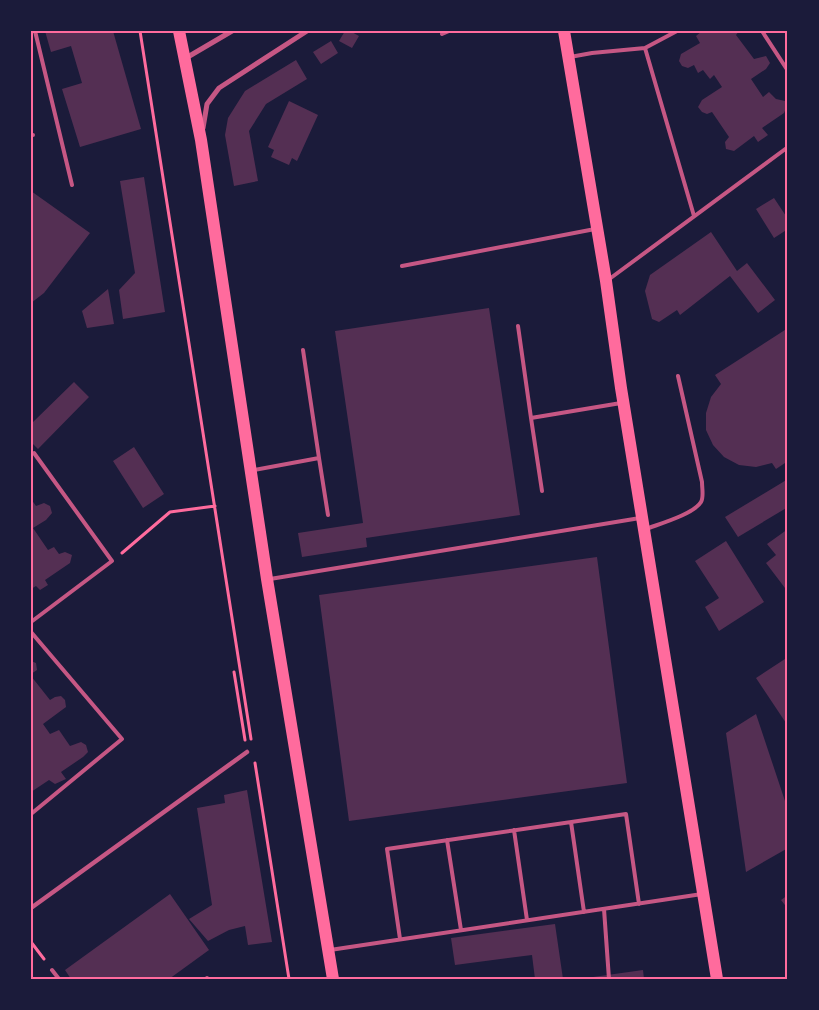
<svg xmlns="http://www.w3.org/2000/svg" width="819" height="1010" viewBox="0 0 819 1010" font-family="'IBM Plex Sans',sans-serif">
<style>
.building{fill:#542f53}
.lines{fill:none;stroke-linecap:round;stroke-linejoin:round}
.path{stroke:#ff6b9d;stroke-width:3}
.service{stroke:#c65784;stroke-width:4}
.pedestrian{stroke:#c65784;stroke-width:4.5}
.minor{stroke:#c65784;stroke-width:5}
.primary{stroke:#ff6b9d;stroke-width:12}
.neatline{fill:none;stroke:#ff6b9d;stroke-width:2}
</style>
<rect width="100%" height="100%" fill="#1b1b3a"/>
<path class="building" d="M45,31H113L141,129L80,147L62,89L82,83L71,46L51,52Z
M345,31H350L359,36L352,48L339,41Z
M702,31H709L711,33L714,31H739L736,35L754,59L766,56L770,63L766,69L751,79L763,97L769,92L776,99L785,101L787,106L784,113L762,128L768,135L758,142L754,136L734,151L726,149L725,142L729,137L712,112L707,114L702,112L698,107L702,100L722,87L714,75L710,79L703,70L698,73L694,65L688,68L682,66L679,61L681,54L700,43L696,36Z
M331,41L338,53L321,64L313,52Z
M296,60L307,79L266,104L249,131L258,181L234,186L225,135L228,118L245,91Z
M289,101L318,115L297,161L292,158L289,165L271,157L274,150L268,147Z
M144,177L165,312L123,319L119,290L135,273L120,181Z
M31,191L90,233L44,293L31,303Z
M774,198L788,219V229L774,238L756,209Z
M711,232L737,271L747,263L775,300L758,313L730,276L680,315L677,310L659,322L652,319L645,291L650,275Z
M108,289L114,324L87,328L82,311Z
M489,308L520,515L366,538L367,547L302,557L298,533L363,523L335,331Z
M788,328V461L776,469L772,463L756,467L739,465L724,457L713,445L706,430V413L711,397L721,384L715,375Z
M74,382L89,397L38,449L31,442V424Z
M134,447L164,494L143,508L113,461Z
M788,479V507L738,537L725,517Z
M31,499L36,506L44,503L50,506L52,513L46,520L33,528L48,550L54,547L59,554L65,552L72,555L70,563L45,580L48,585L40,590L36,586L31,589Z
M788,529V592L766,563L776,555L767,544Z
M726,541L764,602L719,631L705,607L719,598L695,561Z
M597,557L627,783L349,821L319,595Z
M788,657V726L756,678Z
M31,661L36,663L37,670L31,674Z
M31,676L50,700L55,697L61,696L65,700L66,707L43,724L50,734L59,730L70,746L81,742L86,745L88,752L83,757L61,772L66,779L55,784L49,780L31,792Z
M756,714L788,810V848L746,872L726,733Z
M247,790L272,942L248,945L245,926L229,930L208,941L189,919L212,905L197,808L225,803L224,795Z
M170,894L209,950L169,979H71L65,970Z
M788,895V909L781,900Z
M555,924L563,979H535L532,955L455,965L451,938Z
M643,970L644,979H587L586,978Z"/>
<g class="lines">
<path class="path" d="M140,31L251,739
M122,553L170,512L215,506
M234,672L245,740
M255,763L289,979
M31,942L44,959"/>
<path class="service" d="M35,31L72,185
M762,31L788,71
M442,34L449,31
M645,48L694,216
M570,57L592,53L645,48L677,31
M31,135H33
M402,266L595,229
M608,280L788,147
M518,326L531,418
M319,458L328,515
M254,470L319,458L303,350
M542,491L531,418L621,403
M646,529C659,524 694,514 701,502C704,497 702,489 702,482L678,376
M270,579L640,518
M31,622L112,561L34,453
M31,632L122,739L31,814
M571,822L584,912
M514,830L527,920
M447,840L461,930
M604,909L609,979
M400,939L387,849L626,814L639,904
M330,950L702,894
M52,970L59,979
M207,978V979"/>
<path class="pedestrian" d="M31,908L247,752"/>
<path class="minor" d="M186,58L232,31
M203,128L207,104L219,88L307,31"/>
<path class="primary" d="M179,31L201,140L267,579L333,979
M564,31L606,281L621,388L717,979"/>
</g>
<rect width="819" height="1010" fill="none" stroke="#1b1b3a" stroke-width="65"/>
<rect x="32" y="32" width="754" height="946" class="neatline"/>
</svg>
